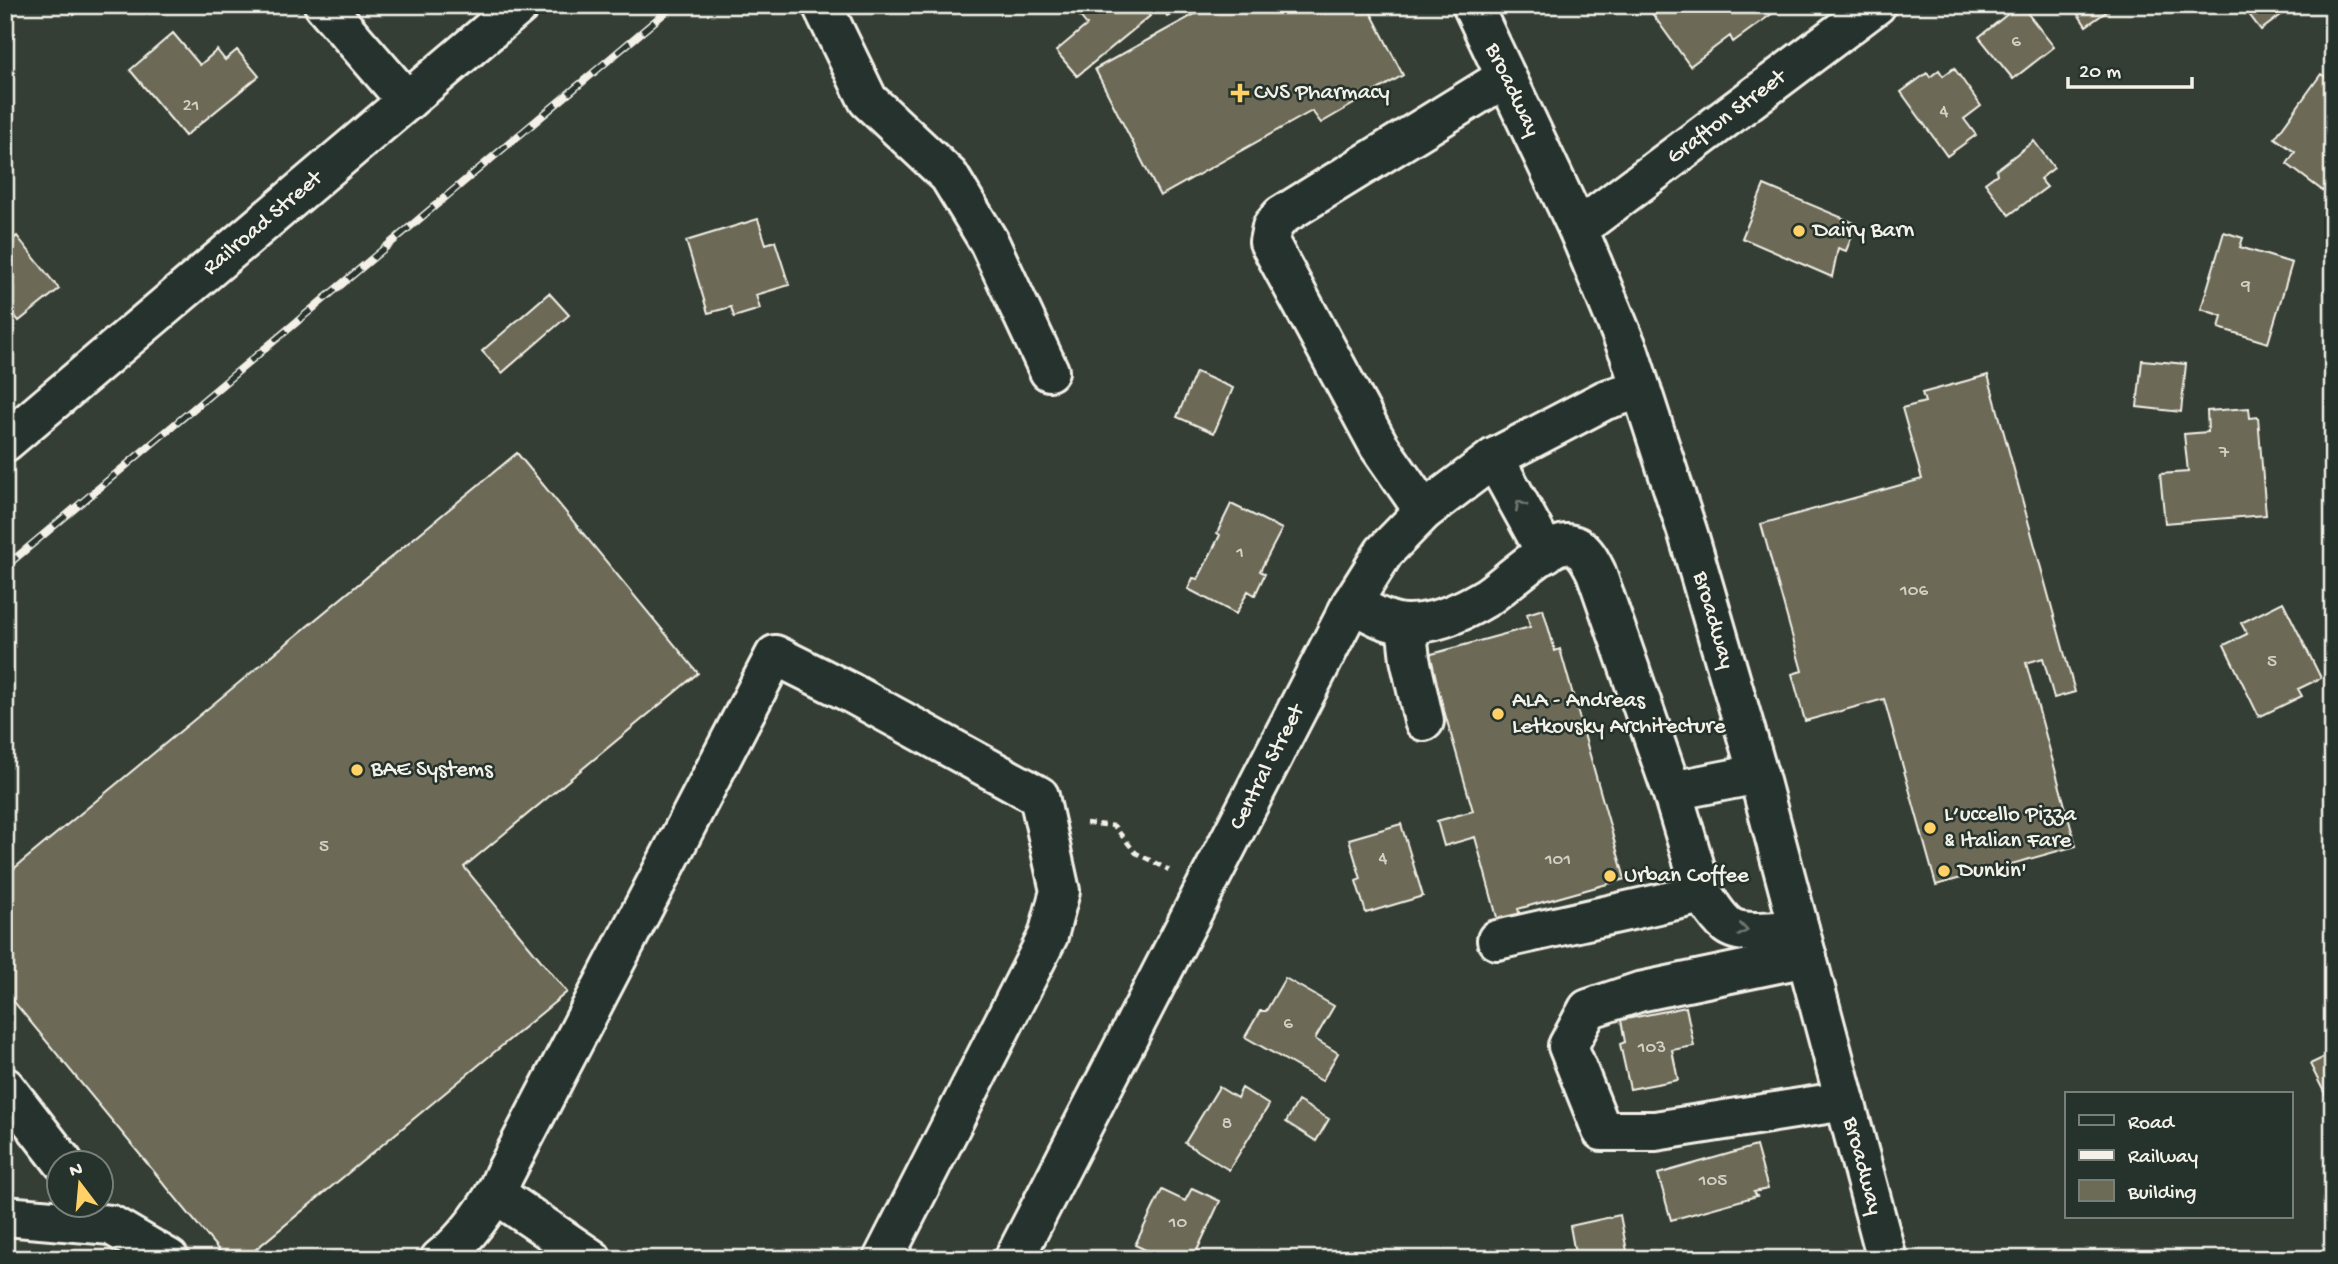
<svg xmlns="http://www.w3.org/2000/svg" width="2338" height="1264" viewBox="0 0 2338 1264" font-family="'Gochi Hand',sans-serif">
<style>
.building{fill:#6c6b56;stroke:#f4f1e8;stroke-width:2}
.lines{fill:none;stroke-linecap:round;stroke-linejoin:round}
.minor-casing{stroke:#f4f1e8;stroke-width:44}
.major-casing{stroke:#f4f1e8;stroke-width:44}
.path{stroke:#f4f1e8;stroke-width:4.5;stroke-dasharray:7 5;stroke-linecap:butt}
.minor{stroke:#26332d;stroke-width:38}
.major{stroke:#26332d;stroke-width:38}
.rail-casing{stroke:#f4f1e8;stroke-width:8}
.rail{stroke:#26332d;stroke-width:5;stroke-dasharray:16;stroke-linecap:butt}
.oneway{stroke:#6e766e}
.poi-dot{fill:#ffd166;stroke:#26332d;stroke-width:2.5}
.labels{text-anchor:middle;dominant-baseline:central;stroke-width:5;stroke-linejoin:round;paint-order:stroke}
.number-label{font-size:19px;fill:#d2d0c4}
.street-label{font-size:23px;fill:#f4f1e8;stroke:#26332d}
.poi-label{font-size:23px;fill:#f4f1e8;stroke:#26332d;text-anchor:start}
</style>
<rect width="100%" height="100%" fill="#343e35"/>
<filter id="ink" filterUnits="userSpaceOnUse"><feTurbulence type="fractalNoise" baseFrequency=".0143" numOctaves="2"/><feDisplacementMap in="SourceGraphic" scale="14" xChannelSelector="R" yChannelSelector="G"/><feConvolveMatrix kernelMatrix="1 2 1 2 8 2 1 2 1" color-interpolation-filters="sRGB"/></filter>
<g filter="url(#ink)">
<path class="building" d="M66,5H86L74,15Z
M1071,5H1141L1150,16L1077,76L1056,51L1087,25Z
M1161,5H1188L1167,16Z
M1211,5H1367L1403,75L1321,123L1312,111L1160,196L1095,69Z
M1646,5H1784L1733,42L1730,36L1690,66Z
M2019,5H2021L2054,47L2013,79L1979,37Z
M2072,5H2116L2086,26Z
M2242,5H2280L2285,12L2261,30Z
M173,33L200,65L217,50L225,60L237,50L259,76L185,136L130,70Z
M1954,68L1981,106L1964,119L1976,135L1947,156L1901,92L1927,73L1930,77L1939,70L1943,76Z
M2321,74L2333,82V178L2323,191L2287,164L2295,152L2275,138Z
M2034,141L2054,168L2040,179L2047,187L2009,215L1985,183L1997,174L1996,170Z
M1764,185L1857,224L1846,251L1838,248L1832,277L1742,238Z
M758,219L766,244L775,241L789,285L756,295L760,309L734,317L731,307L708,313L686,241Z
M2224,232L2243,238L2240,247L2292,263L2268,343L2219,328L2222,316L2201,309Z
M17,236L59,289L19,321L5,303V246Z
M549,293L569,315L502,373L482,351Z
M2142,360L2186,364L2181,412L2137,407Z
M1196,372L1233,388L1214,433L1177,417Z
M1988,375L2075,692L2054,698L2043,658L2026,663L2076,846L1936,885L1884,699L1805,721L1792,674L1802,671L1761,524L1922,479L1902,408L1925,402L1922,393Z
M2249,408L2250,418L2258,417L2266,515L2165,523L2160,474L2188,472L2184,434L2208,432L2207,411Z
M517,453L698,673L464,867L567,992L244,1259H226L5,991V876Z
M1231,504L1282,529L1260,571L1265,574L1255,595L1248,591L1236,614L1188,589L1193,578L1198,579L1220,535L1217,533Z
M2283,602L2321,678L2298,689L2302,696L2259,717L2224,645L2247,634L2241,623Z
M1543,609L1555,651L1560,649L1625,879L1518,909L1520,915L1498,921L1475,837L1444,846L1437,821L1473,811L1428,655L1530,627L1527,614Z
M1401,824L1423,896L1366,913L1356,881L1361,879L1349,839Z
M1285,978L1334,1006L1315,1039L1338,1053L1322,1081L1245,1037L1260,1011H1266Z
M1686,1007L1694,1046L1672,1050L1678,1080L1630,1089L1620,1044L1625,1042L1621,1020Z
M2333,1053V1110L2310,1064Z
M1219,1087L1237,1098L1242,1088L1269,1105L1229,1170L1185,1143Z
M1298,1101L1329,1119L1316,1141L1286,1122Z
M1756,1146L1768,1189L1754,1192L1757,1196L1671,1220L1658,1174Z
M1192,1188L1220,1201L1193,1259H1165L1135,1245L1162,1190L1185,1201Z
M1620,1215L1627,1251L1576,1259L1570,1226Z"/>
<g class="lines">
<defs>
<g id="minor">
<path d="M324,5L407,101"/>
<path d="M822,5L868,100L949,176L989,242L1049,371"/>
<path id="s1" d="M1578,229L1876,5"/>
<path id="s2" d="M5,442L520,5"/>
<path d="M1494,458L1546,553"/>
<path d="M1424,511L1379,446L1269,242L1272,227L1281,216L1506,77"/>
<path d="M1352,603C1369,612 1387,624 1407,624C1434,624 1464,611 1487,597C1504,586 1549,543 1567,544C1583,545 1590,560 1596,572L1672,791L1703,894L1497,940"/>
<path d="M1406,624L1410,659L1424,721"/>
<path d="M1672,791L1758,774"/>
<path d="M1703,894C1710,904 1717,917 1727,925C1742,937 1781,930 1799,929"/>
<path d="M1807,957L1639,992L1588,1009L1568,1046L1602,1131H1655L1845,1101"/>
<path d="M5,1087L63,1162"/>
<path d="M496,1194L592,1259"/>
<path d="M5,1216L111,1225L169,1259"/>
<path d="M440,1259C464,1241 493,1203 504,1175L775,655L851,693L1039,796L1060,891L1048,936L883,1259"/>
<path id="s3" d="M1014,1259L1352,603L1384,552L1424,511L1494,458L1605,400L1641,389"/>
</g>
<g id="major">
<path id="s4" d="M1472,5L1578,229L1629,352L1689,537L1758,774L1887,1259"/>
</g>
</defs>
<use href="#minor" class="minor-casing"/>
<use href="#major" class="major-casing"/>
<path class="path" d="M1086,823L1114,826L1136,853L1169,870
M2330,1242L2333,1241"/>
<use href="#minor" class="minor"/>
<use href="#major" class="major"/>
<defs>
<path id="rail" d="M5,567L674,5"/>
</defs>
<use href="#rail" class="rail-casing"/>
<use href="#rail" class="rail"/>
</g>
<defs><path id="oneway-chevron" d="M-2-3.5L2.5 0L-2 3.5" fill="none" stroke-width="1.6" stroke-linecap="round" stroke-linejoin="round" transform="scale(1.75)"/></defs>
<g class="oneway">
<use href="#oneway-chevron" transform="translate(1520 505) rotate(-119)"/>
<use href="#oneway-chevron" transform="translate(1743 930) rotate(8)"/>
</g>
</g>
<g class="poi-dot">
<path d="M1236.5 82.5h7v7h7v7h-7v7h-7v-7h-7v-7h7z"/>
<circle cx="1799" cy="231" r="7"/>
<circle cx="1498" cy="714" r="7"/>
<circle cx="357" cy="770" r="7"/>
<circle cx="1930" cy="828" r="7"/>
<circle cx="1944" cy="871" r="7"/>
<circle cx="1610" cy="876" r="7"/>
</g>
<g class="labels">
<g class="number-label">
<text x="2016" y="42">6</text>
<text x="191" y="106">21</text>
<text x="1944" y="112">4</text>
<text x="2246" y="286">9</text>
<text x="2224" y="453">7</text>
<text x="1240" y="553">1</text>
<text x="1914" y="591">106</text>
<text x="2272" y="662">5</text>
<text x="324" y="847">5</text>
<text x="1383" y="859">4</text>
<text x="1558" y="860">101</text>
<text x="1288" y="1024">6</text>
<text x="1652" y="1048">103</text>
<text x="1227" y="1124">8</text>
<text x="1713" y="1181">105</text>
<text x="1178" y="1223">10</text>
</g>
<g class="street-label">
<text stroke="none"><textPath href="#s4" startOffset="94">Broadway</textPath></text>
<text stroke="none"><textPath href="#s1" startOffset="186">Grafton Street</textPath></text>
<text stroke="none"><textPath href="#s2" startOffset="338">Railroad Street</textPath></text>
<text stroke="none"><textPath href="#s4" startOffset="662">Broadway</textPath></text>
<text stroke="none"><textPath href="#s3" startOffset="553">Central Street</textPath></text>
<text stroke="none"><textPath href="#s4" startOffset="1228">Broadway</textPath></text>
</g>
<g class="poi-label">
<text x="1254" y="93">CVS Pharmacy</text>
<text x="1813" y="231">Dairy Barn</text>
<text x="1512" y="701">ALA - Andreas<tspan x="1512" dy="26">Letkovsky Architecture</tspan></text>
<text x="371" y="770">BAE Systems</text>
<text x="1944" y="815">L’uccello Pizza<tspan x="1944" dy="26">&amp; Italian Fare</tspan></text>
<text x="1958" y="871">Dunkin'</text>
<text x="1624" y="876">Urban Coffee</text>
</g>
</g>
<rect width="2338" height="1264" fill="none" stroke="#26332d" stroke-width="28"/>
<rect x="14" y="14" width="2310" height="1236" fill="none" stroke="#f4f1e8" stroke-width="2.5" filter="url(#ink)"/>
<rect x="2065" y="1092" width="228" height="126" fill="#26332d" stroke="#787f78" stroke-width="2"/>
<rect x="2079" y="1115" width="35" height="10" fill="#26332d" stroke="#787f78" stroke-width="2"/>
<text x="2128" y="1128" font-size="21" fill="#f4f1e8">Road</text>
<rect x="2079" y="1150" width="35" height="10" fill="#f4f1e8" stroke="#787f78" stroke-width="2"/>
<text x="2128" y="1162" font-size="21" fill="#f4f1e8">Railway</text>
<rect x="2079" y="1180" width="35" height="21" fill="#6c6b56" stroke="#787f78" stroke-width="2"/>
<text x="2128" y="1198" font-size="21" fill="#f4f1e8">Building</text>
<g transform="translate(80 1184) rotate(344)"><circle r="33" fill="#26332d" stroke="#787f78" stroke-width="2"/>
<path d="M0-5L12 26L0 18L-12 26Z" fill="#ffd166"/>
<text y="-10" font-size="19" font-weight="bold" text-anchor="middle" fill="#f4f1e8">N</text>
</g>
<path d="M2068 77v10h124v-10" fill="none" stroke="#f4f1e8" stroke-width="3.5"/>
<text x="2079" y="77" font-size="21" fill="#f4f1e8" stroke="#26332d" stroke-width="5" paint-order="stroke">20 m</text>
</svg>
